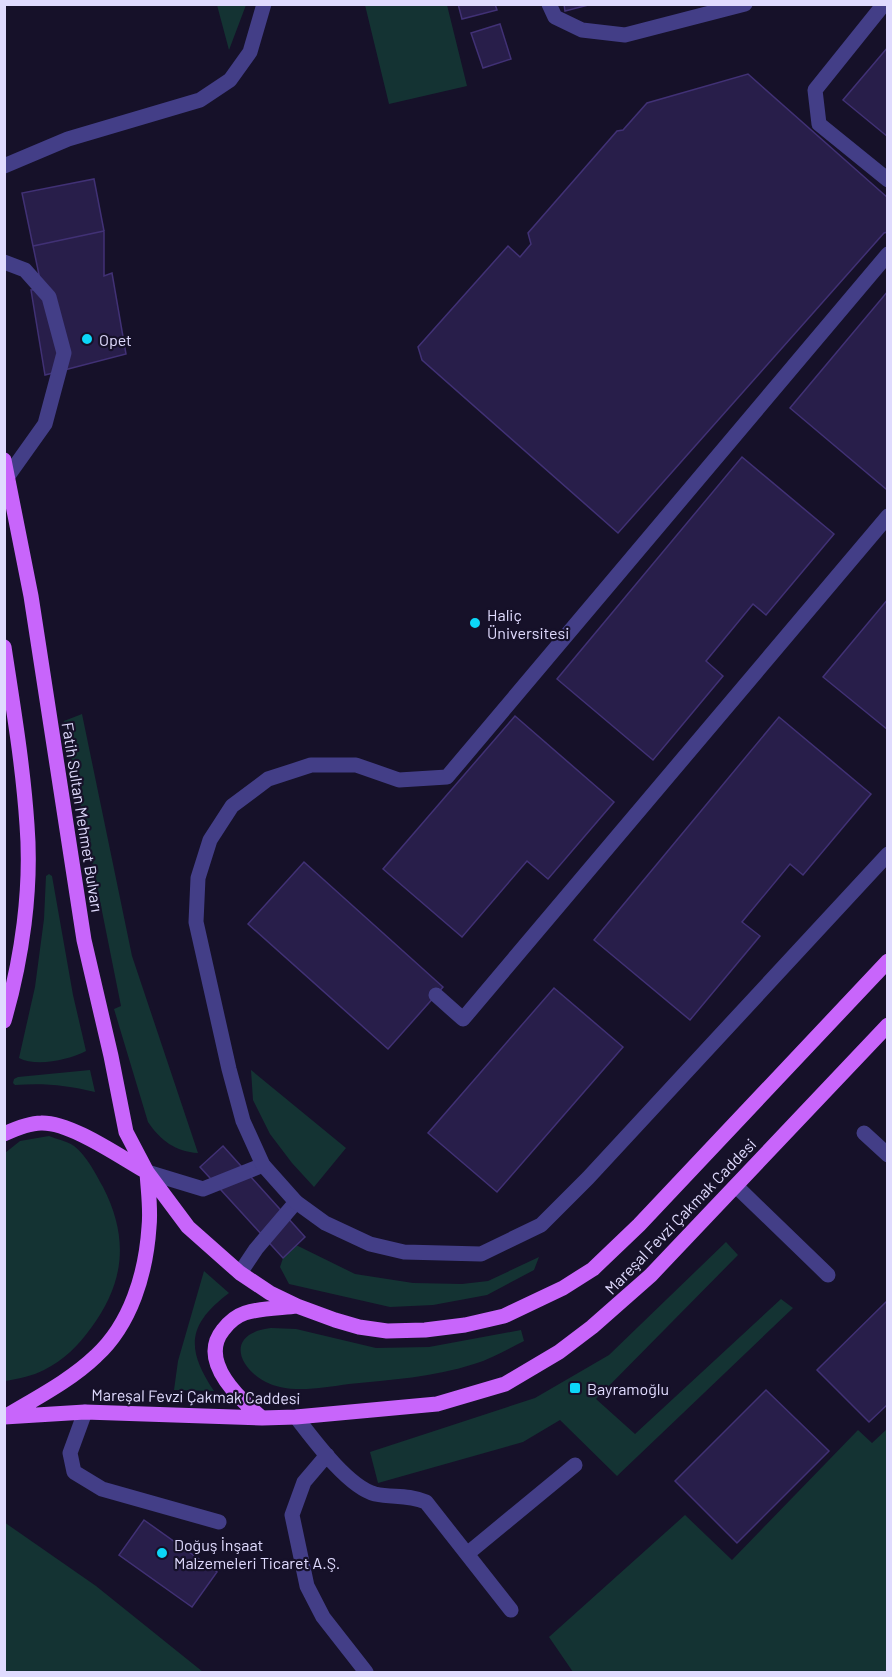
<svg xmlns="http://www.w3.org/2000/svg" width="892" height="1677" viewBox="0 0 892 1677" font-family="Barlow,sans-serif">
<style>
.green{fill:#143333}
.building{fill:#281e4a;stroke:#413175;stroke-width:1.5}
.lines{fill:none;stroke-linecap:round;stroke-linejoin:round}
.lane{stroke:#433e87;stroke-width:15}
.street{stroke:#433e87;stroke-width:15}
.primary{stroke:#c865fb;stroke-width:15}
.poi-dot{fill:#0cd7f8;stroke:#161129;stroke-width:2}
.labels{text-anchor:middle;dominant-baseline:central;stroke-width:4.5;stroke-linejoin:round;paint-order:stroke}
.poi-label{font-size:16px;fill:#e0dbfe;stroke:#161129;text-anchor:start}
.street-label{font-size:16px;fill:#e0dbfe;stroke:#161129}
</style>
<rect width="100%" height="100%" fill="#161129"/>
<path class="green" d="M217,5H246L229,50Z
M365,5H447L467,86L389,104Z
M82,714L132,956L198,1153C176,1152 160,1140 148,1122L114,1009L121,1006L64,721Z
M49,874L52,876L73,995L86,1051C69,1060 36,1067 19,1058L35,987L44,919L46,876Z
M90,1070L95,1092C66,1085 44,1083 15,1085L13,1083L14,1079L18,1077Z
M251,1070L346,1148L314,1187L292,1163L270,1134L253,1100Z
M49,1136C56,1139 67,1141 74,1146C87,1156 95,1173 103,1187C129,1238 125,1282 91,1328C78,1346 64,1360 44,1370C33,1376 17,1379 5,1381V1153L20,1141Z
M726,1242L738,1255L596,1399L635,1434L781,1299L793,1308L617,1476L560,1420L523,1442L378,1483L370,1452L535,1398L609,1355Z
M296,1245L355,1274L413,1283L462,1284L488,1281L539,1257L534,1270L487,1295L433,1305L390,1307L289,1284L280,1267L283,1258Z
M204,1271L229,1293C188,1324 185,1348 214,1391L174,1390L178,1361Z
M271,1328L296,1329L376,1348L429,1347L521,1330L524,1341C508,1349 491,1359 474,1364C434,1377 390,1380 349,1384C327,1387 302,1392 280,1387C243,1379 218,1334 271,1328Z
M887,1429V1672H573L549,1637L685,1515L732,1560L858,1430L872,1443Z
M4,1522L96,1586L203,1672H5Z"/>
<path class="building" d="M458,4H495L497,10L462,19Z
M564,4H592L565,11Z
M500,24L511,59L483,68L471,33Z
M888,47V137L843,100Z
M748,74L888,198V232L884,233L618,533L422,360L418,347L508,246L520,257L531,244L528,233L617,131L623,130L647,103Z
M94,179L104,231L33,246L22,193Z
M104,231V276L112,273L126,354L45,375L31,290L42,289L33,246Z
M888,291V487L886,489L790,408Z
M742,457L834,534L766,615L753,604L706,661L723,676L653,760L557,679Z
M888,599V730L823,677Z
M515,716L614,802L548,879L527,861L462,937L383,869Z
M779,717L871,794L803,875L790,864L742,922L760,936L690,1020L594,940Z
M304,862L443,987L388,1049L248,924Z
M554,988L623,1047L497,1192L428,1133Z
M223,1146L305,1237L283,1258L200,1167Z
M888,1300V1404L869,1422L817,1370Z
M766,1390L829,1451L737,1543L675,1481Z
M144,1520L217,1572L192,1607L119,1555Z"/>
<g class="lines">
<path class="lane" d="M884,4L815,90L819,124L888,180
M4,262L25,270L49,297L64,353L45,424L8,476
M864,1133L888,1155
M147,1172L203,1189L263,1165
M736,1186L828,1275
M240,1273L256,1249L296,1202
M85,1412L70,1453L74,1472L102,1489L219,1522
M296,1417C313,1439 348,1487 375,1494C394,1498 406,1494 426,1502L511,1610
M327,1455L304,1482L292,1515L307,1586L323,1617L366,1672
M467,1554L575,1465"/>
<path class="street" d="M549,4L555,17L582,30L625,35L745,4
M4,166L68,139L200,100L230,80L250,52L264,4
M888,254L447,777L399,780L356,765H311L268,779L232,806L210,840L198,878L196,922L229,1069L243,1121L263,1165L296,1202L325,1223L370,1244L404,1252L481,1254L541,1225L588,1178L888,854
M436,995L463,1019L888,516"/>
<path class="primary" d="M4,460L31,596L84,940L111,1056L126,1132L147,1172L188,1227L240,1273L270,1293L297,1306L335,1320L359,1327L387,1331L425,1330L465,1325L504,1316L563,1288L593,1269L639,1225L888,961
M4,647C13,706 23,765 27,825C32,889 22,959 4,1021
M4,1134C15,1129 29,1123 41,1123C71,1122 120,1157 147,1172
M8,1415C38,1397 71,1380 96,1356C131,1324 146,1273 149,1227C151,1209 148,1190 147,1172
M4,1417L85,1412L262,1418L296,1417L437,1404L505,1384L559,1352L592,1327L651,1275L888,1025
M262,1418C239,1399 198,1361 223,1330C229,1322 236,1316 245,1313C261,1308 280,1308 297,1306"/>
</g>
<g class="poi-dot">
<circle cx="87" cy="339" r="6"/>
<circle cx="475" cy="623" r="6"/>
<rect x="569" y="1382" width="12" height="12" rx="3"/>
<circle cx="162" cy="1553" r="6"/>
</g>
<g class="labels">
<g class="poi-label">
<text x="99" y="339">Opet</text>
<text x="487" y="614">Haliç<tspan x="487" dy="18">Üniversitesi</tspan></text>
<text x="587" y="1388">Bayramoğlu</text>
<text x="174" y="1544">Doğuş İnşaat<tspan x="174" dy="18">Malzemeleri Ticaret A.Ş.</tspan></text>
</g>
<g class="street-label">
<text transform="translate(83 817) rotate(81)">Fatih Sultan Mehmet Bulvarı</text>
<text transform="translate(680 1216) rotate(-46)">Mareşal Fevzi Çakmak Caddesi</text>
<text transform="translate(196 1396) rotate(1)">Mareşal Fevzi Çakmak Caddesi</text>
</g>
</g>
<rect width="892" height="1677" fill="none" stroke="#e0dbfe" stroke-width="12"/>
</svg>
